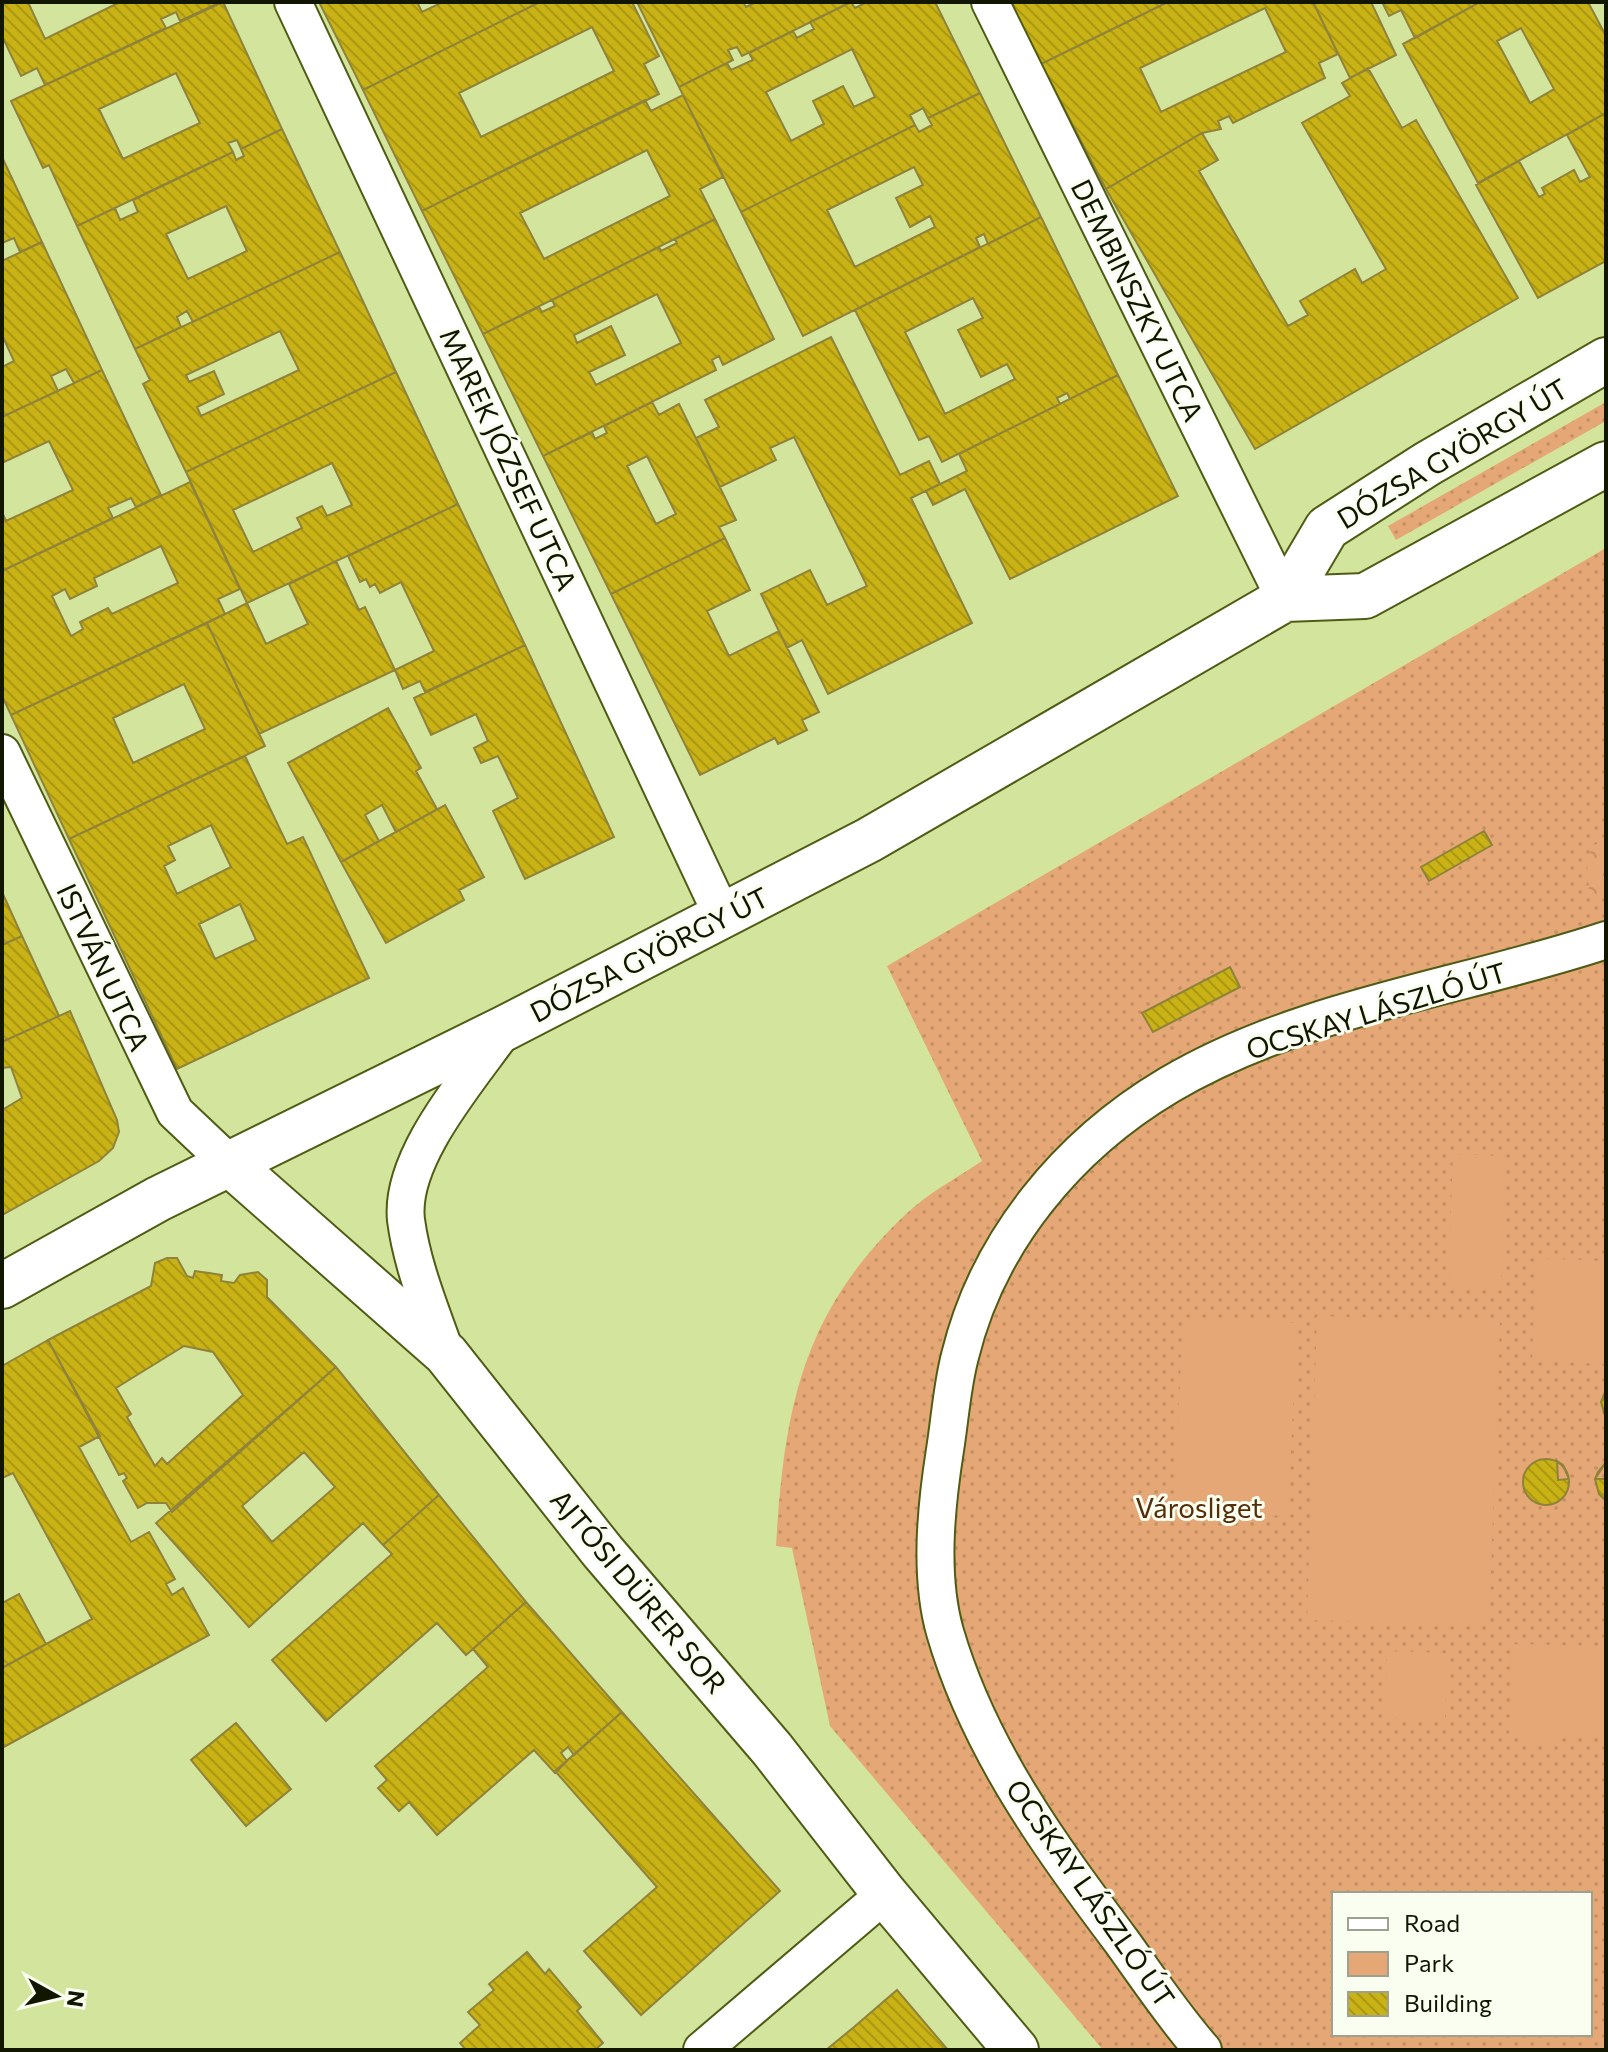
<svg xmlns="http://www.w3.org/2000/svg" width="1608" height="2052" viewBox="0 0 1608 2052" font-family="Commissioner,sans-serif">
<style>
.green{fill:url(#green-dots);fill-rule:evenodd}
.forest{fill:url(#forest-crowns)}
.pitch{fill:#e4a775}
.building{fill:url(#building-back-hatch);stroke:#8f823a;stroke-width:2;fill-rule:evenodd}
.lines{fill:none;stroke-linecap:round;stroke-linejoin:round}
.street-casing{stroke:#4f5c15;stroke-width:40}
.secondary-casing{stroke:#4f5c15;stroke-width:48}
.street{stroke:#fff;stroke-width:36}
.secondary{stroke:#fff;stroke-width:44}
.labels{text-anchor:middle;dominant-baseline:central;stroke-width:6;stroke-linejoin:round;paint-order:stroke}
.street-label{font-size:28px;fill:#101600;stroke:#fafef0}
.park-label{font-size:28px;fill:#542e09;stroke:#fafef0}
</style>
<defs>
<pattern id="green-dots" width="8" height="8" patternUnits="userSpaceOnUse" patternTransform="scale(2)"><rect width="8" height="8" fill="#e4a775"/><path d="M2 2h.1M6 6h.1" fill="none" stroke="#c38f63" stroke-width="1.8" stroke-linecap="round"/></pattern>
<pattern id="forest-crowns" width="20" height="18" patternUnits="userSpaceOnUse" patternTransform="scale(2)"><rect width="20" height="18" fill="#e4a775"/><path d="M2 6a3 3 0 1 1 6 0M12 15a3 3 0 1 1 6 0" fill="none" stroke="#c38f63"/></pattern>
<pattern id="building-back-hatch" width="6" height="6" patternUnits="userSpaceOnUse" patternTransform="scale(2)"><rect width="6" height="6" fill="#c8b215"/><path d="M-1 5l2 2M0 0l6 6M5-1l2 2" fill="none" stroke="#ab9812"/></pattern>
</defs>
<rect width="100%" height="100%" fill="#d3e59d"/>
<path class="green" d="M1606,402V421L1396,540L1388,526Z
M1606,548V2050H1103L830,1726L792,1548L776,1546C784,1409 802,1312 906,1214C928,1193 957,1178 982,1161L887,966ZM1334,1894H1590V2034H1334Z"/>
<path class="forest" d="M1606,840V899L1589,889L1587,864L1592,846Z"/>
<path class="pitch" d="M1453,1154L1506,1156L1501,1290L1448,1288Z
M1536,1258L1606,1261V1364L1532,1361Z
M1317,1316L1500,1322L1489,1626L1307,1620Z
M1183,1318L1297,1323L1288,1516L1174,1511Z
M1512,1644L1606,1646V1738L1555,1736L1554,1746L1528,1745V1736H1509Z
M1387,1651L1447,1653L1445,1720L1385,1717Z"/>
<path class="building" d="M2,2H28L45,39L120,2H221L180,21L176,12L161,19L166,28L45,85L37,68L21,76L2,36Z
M223,2L282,129L241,149L237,140L228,143L233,152L77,226L49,165L43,168L11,101ZM176,73L200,123L123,159L99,109Z
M319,2H417L422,12L443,2H540L363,90Z
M540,2H632L659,56L644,64L659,94L422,211L363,90ZM592,27L614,71L481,137L459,93Z
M637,2H743L746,7L756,2H851L742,56L737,47L728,50L733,60L679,87Z
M851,2L855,8L867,2H935L980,93L928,118L923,108L910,115L915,125L741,212L679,87L727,63L731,70L753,60L749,53L793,31L797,38L814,29L810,22ZM852,49L875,97L854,107L843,86L813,101L824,124L791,141L766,92Z
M1011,2H1168L1041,64Z
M1168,2H1313L1338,54L1319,63L1325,78L1233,123L1229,116L1218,121L1221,129L1202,133L1106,189L1041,64ZM1265,8L1286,52L1161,112L1140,68Z
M1313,2H1371L1396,55L1350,78Z
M1382,2H1480L1415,38L1401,10L1389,16Z
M1480,2H1588L1606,36V113L1478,183L1403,44ZM1521,28L1554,89L1530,103L1497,41Z
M1368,68L1402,128L1416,120L1518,298L1255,449L1106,189L1202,133L1218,160L1199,171L1288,326L1308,315L1300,301L1355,269L1362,283L1386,269L1302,123L1350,96L1342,83Z
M980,93L1041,217L988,244L984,234L976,238L980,247L803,336L741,212L915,125L919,132L932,125L928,118ZM914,167L923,185L896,198L910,227L930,216L935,227L855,267L827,210Z
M683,95L723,177L700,189L715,219L483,334L422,211L645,100L651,111ZM647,150L670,196L544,259L520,213Z
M1606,113V261L1538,298L1476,185L1519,161L1539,197L1545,194L1542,188L1574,170L1580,182L1590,177L1567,135Z
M282,129L340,252L193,322L187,311L177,317L181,327L135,349L77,226L115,208L120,220L138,212L133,200L233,152L236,160L244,156L241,149ZM226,206L247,251L188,279L166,234Z
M2,157L42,242L20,252L14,238L2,243Z
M1041,217L1118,375L1070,399L1067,393L1057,398L1060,404L942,462L929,436L919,440L855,310ZM973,298L983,318L958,330L981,377L1007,364L1015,379L945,414L905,332Z
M715,219L774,339L723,365L719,356L712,360L716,370L543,456L483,334L539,307L542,312L555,306L552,300L659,247L661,251L677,243L675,239ZM657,294L681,343L596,385L589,372L625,355L611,326L577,343L574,335Z
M42,242L102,370L74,383L66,369L51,376L58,391L2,417V367L14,361L2,335V261Z
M340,252L396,372L186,472L143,384L150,380L135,349ZM280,331L299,370L201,416L197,407L224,394L214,371L189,382L186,375Z
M831,337L900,475L929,461L940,484L911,498L972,623L828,694L802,640L787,648L761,594L810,570L827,605L867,586L794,437L770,448L776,460L720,487L696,438L719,427L705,400Z
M102,370L161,495L136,507L131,498L108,508L113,518L2,571V512L6,521L73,490L49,441L2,463V417Z
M396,372L458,504L247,603L186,472ZM332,463L352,505L327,516L322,506L297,518L302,528L253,552L233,510Z
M1118,375L1178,496L1010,579L965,489L933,505L926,491L967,471L959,454Z
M652,402L659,415L679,404L736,520L719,527L725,538L611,594L543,456L592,432L595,439L607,433L604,426ZM647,456L676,514L656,524L627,466Z
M190,482L240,589L218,599L225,614L11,715L2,696V571ZM161,546L178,583L112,614L108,608L80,622L83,629L71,636L52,596L65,589L70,599L97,586L94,578Z
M458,504L525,645L425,692L420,681L403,689L395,670L434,651L401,582L380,593L375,584L370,587L366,579L360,582L348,556Z
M725,538L750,590L707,611L729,656L779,631L819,712L802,720L807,730L778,744L775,738L700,775L611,594Z
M336,561L359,610L365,607L395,670L259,734L207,623L247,603L266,644L308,624L289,584Z
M207,623L265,746L69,839L11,715ZM184,684L205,729L133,763L113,718Z
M525,645L614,837L525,879L493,811L518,798L498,756L481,763L474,748L488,741L476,714L431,735L414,698Z
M388,708L421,768L416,771L437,809L396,832L382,805L365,815L379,841L341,862L288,763Z
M245,756L287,844L303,837L369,978L177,1069L69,839ZM211,825L231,867L177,894L164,866L175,860L168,846ZM240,904L256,940L215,959L199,924Z
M445,805L484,877L459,890L464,900L386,943L341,862Z
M1484,831L1492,845L1429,881L1421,867Z
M2,892L22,936L2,945Z
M22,936L59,1016L2,1042V945Z
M1230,967L1240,987L1153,1032L1142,1013Z
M70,1011L117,1120L119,1132L113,1148L99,1161L2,1215V1110L22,1098L11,1067L2,1068V1042Z
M167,1258H177L187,1276L193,1278L195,1271L209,1273L222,1275L221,1281L234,1283L240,1275L258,1272L267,1280V1297L336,1367L172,1512L166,1503H147L138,1508L123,1481L127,1478L124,1473L119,1475L48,1340L151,1286L155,1263ZM184,1346L213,1352L243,1395L167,1464L162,1458L155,1466L127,1417L131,1414L116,1388Z
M48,1340L100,1436L79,1447L131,1542L149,1532L175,1579L166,1584L172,1595L183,1588L209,1635L2,1748V1668L92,1619L13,1473L2,1478V1366Z
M336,1367L439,1495L383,1545L363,1523L249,1627L156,1523ZM304,1452L335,1487L272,1542L242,1506Z
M1606,1390V1419L1601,1402Z
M1523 1482a23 23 0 1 1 46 0a23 23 0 1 1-46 0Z
M1557,1461L1563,1465L1569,1479L1558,1480Z
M1606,1462V1479H1595L1598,1472Z
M1606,1462V1501L1599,1494L1595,1479Z
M439,1495L526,1602L466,1655L437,1623L326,1721L272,1660L392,1554L383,1545Z
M19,1594L46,1644L2,1668V1603Z
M526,1602L622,1712L574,1755L568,1747L561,1753L567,1761L555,1773L534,1750L437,1835L409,1802L399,1811L378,1788L387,1780L375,1766L488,1667L473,1649Z
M622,1712L780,1891L641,2015L584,1951L657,1887L555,1771Z
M236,1723L291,1789L246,1826L191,1760Z
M527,1952L545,1974L549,1969L581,2007L577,2011L603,2043L595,2050H466L460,2043L480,2025L468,2012L494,1990L489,1984Z
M897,1990L948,2050H826L854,2027Z"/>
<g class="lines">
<defs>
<path id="street" d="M293,2L723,917
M990,2L1285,599
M2,753L175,1112L230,1164
M446,1354C431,1311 412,1266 406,1220C399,1157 471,1077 505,1028
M702,2050L885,1894
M1203,2050C1173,2016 1148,1978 1122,1942C1050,1846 979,1749 945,1632C929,1576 936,1507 945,1450C950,1419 952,1386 960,1356C988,1241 1068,1145 1169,1085C1301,1007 1462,988 1606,940"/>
<path id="secondary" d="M1285,599L1327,528L1427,464L1606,360
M230,1164L446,1354L603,1552L772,1749L885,1894L1016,2050
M2,1286L158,1199L505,1028L869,840L1285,599L1365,596L1606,464"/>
</defs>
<use href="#street" class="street-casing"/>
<use href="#secondary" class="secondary-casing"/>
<use href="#street" class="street"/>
<use href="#secondary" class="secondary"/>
</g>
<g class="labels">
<g class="street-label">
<text transform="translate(1138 300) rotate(64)">DEMBINSZKY UTCA</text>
<text transform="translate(1452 453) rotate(-31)">DÓZSA GYÖRGY ÚT</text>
<text transform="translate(509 459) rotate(65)">MAREK JÓZSEF UTCA</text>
<text transform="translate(649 954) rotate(-27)">DÓZSA GYÖRGY ÚT</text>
<text transform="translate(104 967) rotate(65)">ISTVÁN UTCA</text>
<text transform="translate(1376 1010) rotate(-17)">OCSKAY LÁSZLÓ ÚT</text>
<text transform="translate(639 1591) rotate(50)">AJTÓSI DÜRER SOR</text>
<text transform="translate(1091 1893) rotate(55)">OCSKAY LÁSZLÓ ÚT</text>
</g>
<g class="park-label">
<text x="1199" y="1507">Városliget</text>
</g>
</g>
<rect width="1608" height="2052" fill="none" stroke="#101600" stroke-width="8"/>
<rect x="1332" y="1892" width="260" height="144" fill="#fafef0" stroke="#9ca190" stroke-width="2"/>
<rect x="1348" y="1918" width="40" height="12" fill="#ffffff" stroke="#9ca190" stroke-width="2"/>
<text x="1404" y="1932" font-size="24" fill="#101600">Road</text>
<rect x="1348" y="1952" width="40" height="24" fill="#e4a775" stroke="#9ca190" stroke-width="2"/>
<text x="1404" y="1972" font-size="24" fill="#101600">Park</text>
<rect x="1348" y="1992" width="40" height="24" fill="url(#building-back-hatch)" stroke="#9ca190" stroke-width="2"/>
<text x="1404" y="2012" font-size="24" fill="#101600">Building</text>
<g transform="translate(56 1996) rotate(98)" stroke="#fafef0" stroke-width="6" paint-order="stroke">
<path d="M0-6L14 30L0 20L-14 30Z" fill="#101600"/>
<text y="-12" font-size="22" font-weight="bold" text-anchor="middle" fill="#101600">N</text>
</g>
</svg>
